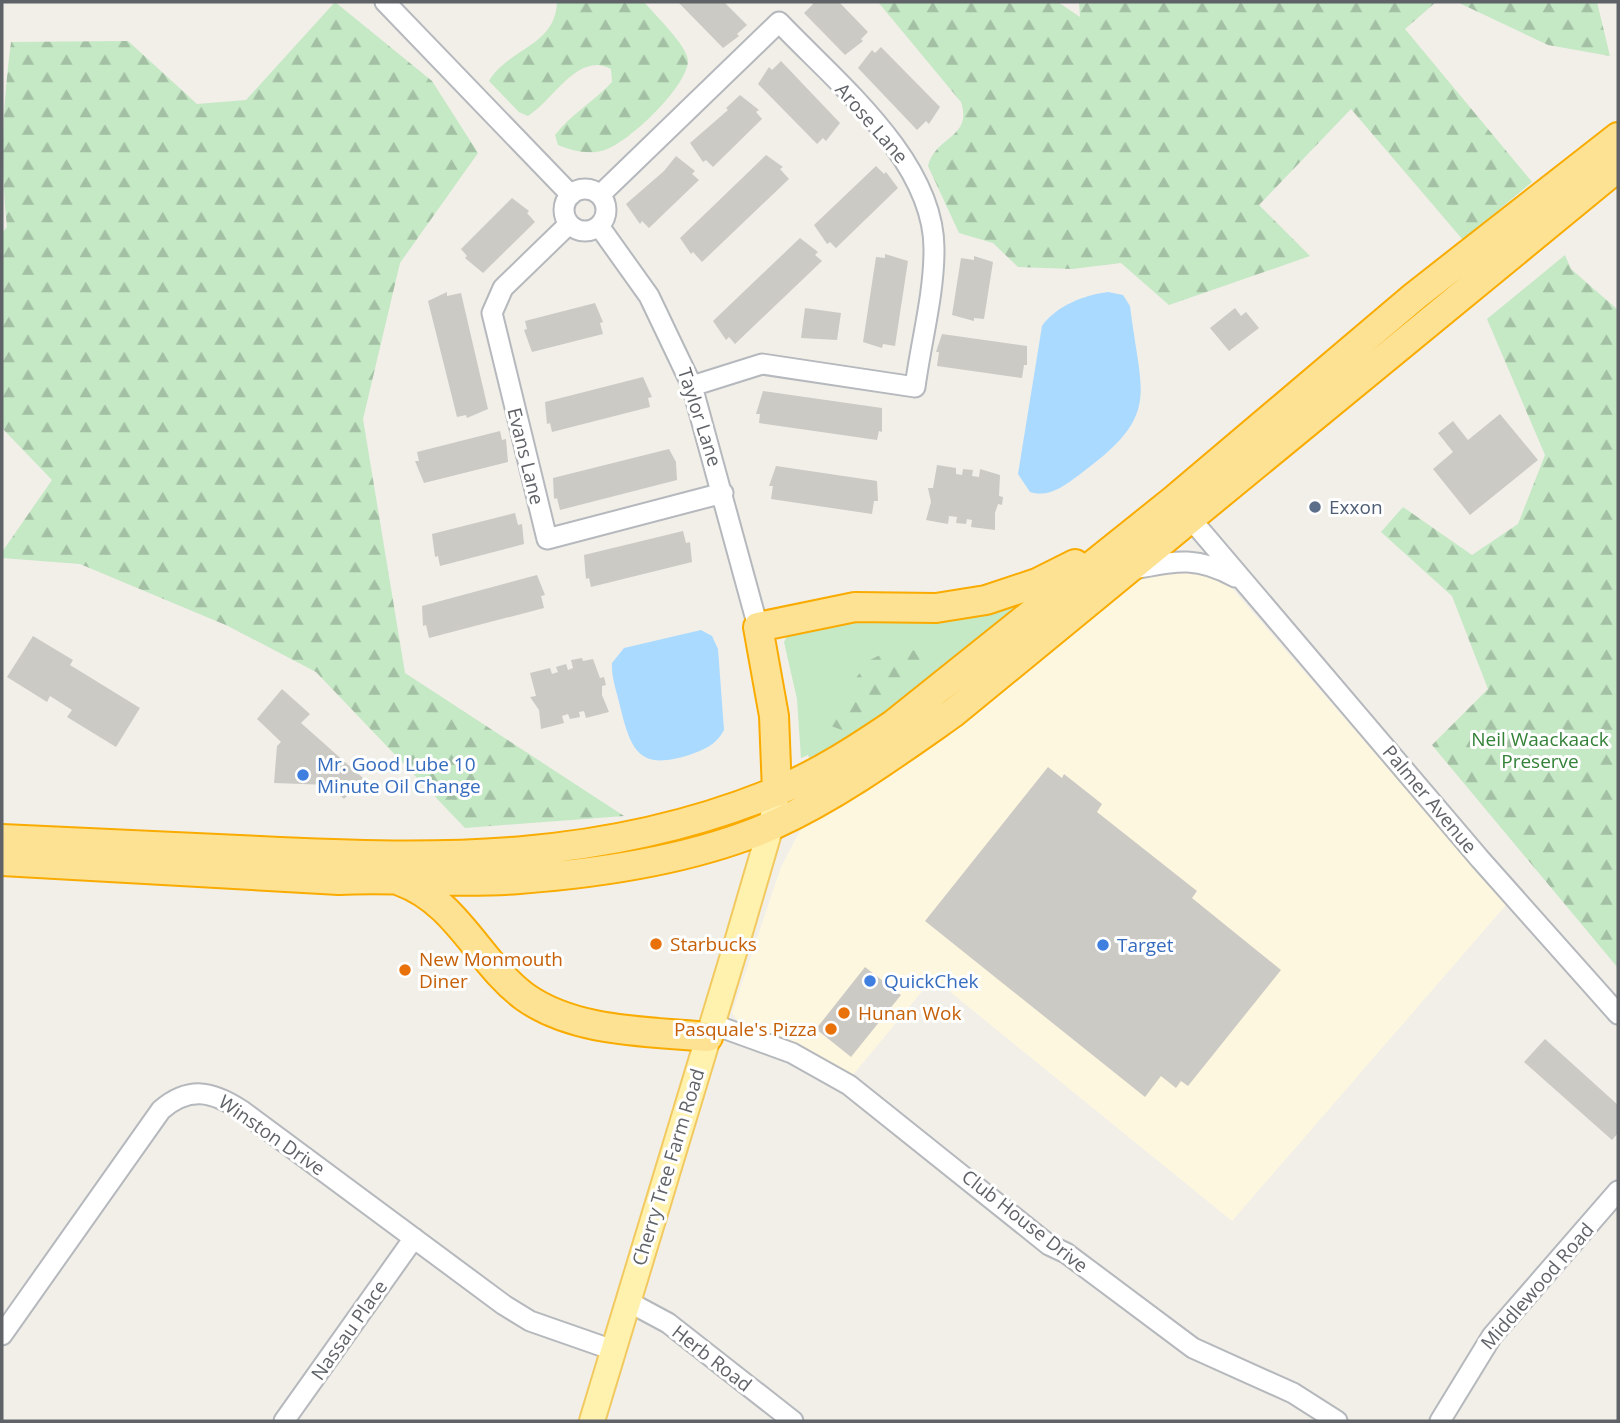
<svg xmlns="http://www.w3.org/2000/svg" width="1620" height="1423" viewBox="0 0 1620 1423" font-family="'Open Sans',sans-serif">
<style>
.commercial{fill:#fef7e0}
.grass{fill:#c5e8c5}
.forest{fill:url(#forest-firs)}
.water{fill:#aadaff}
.building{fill:#cccac5}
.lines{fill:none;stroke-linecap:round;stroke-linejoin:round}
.minor-casing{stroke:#b5b8bc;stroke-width:23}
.major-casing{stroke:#f2c960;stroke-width:28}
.highway-casing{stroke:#f9ab00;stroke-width:32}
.minor{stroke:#fff;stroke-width:19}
.major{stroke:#fff2af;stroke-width:24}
.highway{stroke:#fde293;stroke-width:28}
.service-dot{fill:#5c6f8a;stroke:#fff;stroke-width:2.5}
.shop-dot{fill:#3f7fe0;stroke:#fff;stroke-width:2.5}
.food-dot{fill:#e8710a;stroke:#fff;stroke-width:2.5}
.labels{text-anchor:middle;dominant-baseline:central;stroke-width:6;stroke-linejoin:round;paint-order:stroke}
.street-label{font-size:19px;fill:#5f6368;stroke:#fff}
.service-label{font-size:19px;fill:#4e5e75;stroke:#fff;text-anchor:start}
.park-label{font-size:19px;fill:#348238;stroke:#fff}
.shop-label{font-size:19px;fill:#366cbe;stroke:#fff;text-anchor:start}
.food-label{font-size:19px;fill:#c56008;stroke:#fff;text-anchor:start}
</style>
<defs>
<pattern id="forest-firs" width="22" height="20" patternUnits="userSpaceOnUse" patternTransform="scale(1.75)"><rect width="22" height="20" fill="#c5e8c5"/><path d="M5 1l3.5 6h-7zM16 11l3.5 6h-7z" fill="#a3c0a4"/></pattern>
</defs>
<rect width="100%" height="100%" fill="#f1efe8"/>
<path class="commercial" d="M1174,566L1202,569L1229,585L1506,905L1232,1221L933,978L852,1076L802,1046L739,1023L732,1013L781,867L802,827L886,778L940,740L1140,578Z"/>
<path class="grass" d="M1012,605L1014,611L884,716L811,761L808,755L801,758L797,699L784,642L787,636L845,623L932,621Z"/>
<path class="forest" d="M335,2L432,81L478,153L400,263L363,419L405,673L624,816L465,828L316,672L228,626L80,564L2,558V552L52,480L2,428V233L7,227C0,165 3,104 11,42L128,41L197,104L246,100Z
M557,2H644C654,14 688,46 688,61C687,87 629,142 605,150C590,155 572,151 558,145L555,135C571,114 595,101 612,82L611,69C578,51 554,100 528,116L519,112L489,81C507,49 556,46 557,2Z
M878,2H1058L1080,17L1079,2H1436L1405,29L1532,182L1463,240L1351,109L1259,205L1310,256L1169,305L1121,263L1072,269L1018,267L993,243L959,233L928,166C935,136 973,138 961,102Z
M1457,2H1597L1610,56L1548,45Z
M1565,255L1571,269L1618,310V968L1432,745L1488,689L1452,596L1381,532L1403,507L1472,555L1518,524L1545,455L1487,319Z
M931,646L940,648L943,654C924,682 872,715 842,730L831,726L827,715L870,660L884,653L899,654Z"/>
<path class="water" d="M1108,292L1123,295L1130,306C1141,397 1162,414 1079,475C1064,486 1049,498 1030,492L1018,474L1042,326C1056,306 1084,295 1108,292Z
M701,630L712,636L718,649L724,730C716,745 704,750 689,755C639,771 631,751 620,706C617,692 611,677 612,663L624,648Z"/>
<path class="building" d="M678,2H724L747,25L737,34L739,36L723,48Z
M811,2H839L868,32L861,39L863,41L845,55L804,13L813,4Z
M881,47L940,107L929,124L926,121L917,130L858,68L872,50L875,53Z
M781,61L840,123L826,141L823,138L817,144L758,84L769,67L772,70Z
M740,95L759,110L756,112L762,119L713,167L706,160L703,162L690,143L728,110L726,108Z
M766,155L783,167L780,169L789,179L702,262L693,252L691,254L680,238Z
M676,156L695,171L692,174L699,180L649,228L642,221L640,224L626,204L664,171Z
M876,166L884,174L886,172L898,188L836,248L830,242L827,244L814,225Z
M512,198L529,211L527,213L535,222L483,273L465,258L467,256L461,249Z
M800,238L818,252L815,255L822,261L735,344L729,337L726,340L713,321Z
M885,254L908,261L895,346L883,344L882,348L863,342L876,257L885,258Z
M974,256L993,262L984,319L974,318V321L952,315L961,258L974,260Z
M447,292V296L461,293L488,409L467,418L466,415L457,417L428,301Z
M595,303L603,322L600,323L603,334L532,352L524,330L527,329L525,321Z
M805,308L841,313L837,340L801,338Z
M1235,308L1241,316L1246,312L1259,328L1229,351L1210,328Z
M942,334L1027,346V365H1024L1022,378L937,366L939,352H936Z
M643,377L652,397L648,398L650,407L552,432L550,423L547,424L545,402Z
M763,391L882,408V432L879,431L877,440L759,423L760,414H756Z
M1500,414L1538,460L1470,515L1433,469L1453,452L1438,433L1453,421L1468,440Z
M500,431L502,440L506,439L508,462L424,483L415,461H419L417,452Z
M669,449L676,462L677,480L560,510L557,498L554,499L553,478Z
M937,465L956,468V474L962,475L963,469L973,470L972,476L979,477L980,469L1000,475L999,496L1003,497L1002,505L998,504L995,513V530L971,527L972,520L967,519L966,524L956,523L957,517L949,516L948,524L926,520L931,502L928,488H933Z
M776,466L877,481L878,501H874L872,514L771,499L773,486H769Z
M515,513L518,525L522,524L524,544L440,566L438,556L435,557L432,534Z
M683,531L686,543L690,542L692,562L591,587L589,578L586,579L584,555Z
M537,575L545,595L541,596L544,608L429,638L426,625L423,626L422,606Z
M33,636L73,660L70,665L140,708L116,747L67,717L72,710L50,696L47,702L7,677Z
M582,658L583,661L593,659L600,678L604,677L606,685L602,686V695L609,712L586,718L584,711L579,712L580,717L570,719L568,714L562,716L564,723L541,729L539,710L530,697L536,696L530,673L550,668L552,674L558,672L556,667L566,664L568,670L573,668L571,660Z
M282,689L310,714L301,723L364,779L344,799L329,785L274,783L277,746L281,742L257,719Z
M1048,767L1062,778L1064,774L1102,804L1097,812L1197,891L1192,898L1281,970L1188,1086L1181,1081L1176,1088L1161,1076L1145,1097L925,921Z
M865,967L901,995L851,1057L816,1029Z
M1545,1039L1618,1105V1133L1612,1140L1524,1062Z"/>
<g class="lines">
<defs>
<path id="minor" d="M385,2L571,195
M564 210a21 21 0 1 1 42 0a21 21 0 1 1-42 0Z
M600,195L779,22C836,82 935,161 934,250C934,295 921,342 915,387L762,364L692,386
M569,224L503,288L492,313L547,539L723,493
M599,226L649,296L692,386L758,627
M1184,511L1480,859L1618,1014
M1129,570C1172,562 1194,554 1235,577
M712,1024L792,1053L849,1085L1049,1245L1066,1253L1193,1348L1293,1393L1337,1421
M627,1301L668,1323L793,1421
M2,1335L161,1110C189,1086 212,1091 241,1110L504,1305L530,1321L613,1350
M284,1421L414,1238
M1440,1421L1492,1336L1618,1191"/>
<path id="major" d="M592,1421L735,949L771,826L777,792"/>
<path id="highway" d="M777,792L774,716L758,627L855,607L936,608L986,600L1037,583L1075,564
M2,839C88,843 174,847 260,851C441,860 604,862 775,792C817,775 857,749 894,724L1174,500L1415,296L1618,137
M2,861L339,880C399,877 460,884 519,879C600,873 698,858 773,825C837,796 896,753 953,713L1618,167
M400,881C458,902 478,962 525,997C576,1033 648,1031 708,1037"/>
</defs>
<use href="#minor" class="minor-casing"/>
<use href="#major" class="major-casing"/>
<use href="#highway" class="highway-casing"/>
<use href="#minor" class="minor"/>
<use href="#major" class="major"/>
<use href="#highway" class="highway"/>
</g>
<circle class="service-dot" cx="1315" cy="507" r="7"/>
<g class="shop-dot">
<circle cx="303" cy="775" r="7"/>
<circle cx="1103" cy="945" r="7"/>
<circle cx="870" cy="981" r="7"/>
</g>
<g class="food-dot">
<circle cx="656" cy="944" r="7"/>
<circle cx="405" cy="970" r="7"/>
<circle cx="844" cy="1013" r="7"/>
<circle cx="831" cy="1029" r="7"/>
</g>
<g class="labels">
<g class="street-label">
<text transform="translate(872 123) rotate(49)">Arose Lane</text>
<text transform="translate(700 417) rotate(72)">Taylor Lane</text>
<text transform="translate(526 456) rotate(76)">Evans Lane</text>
<text transform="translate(1430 799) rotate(50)">Palmer Avenue</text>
<text transform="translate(272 1135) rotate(35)">Winston Drive</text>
<text transform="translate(668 1167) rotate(-73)">Cherry Tree Farm Road</text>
<text transform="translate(1025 1221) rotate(38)">Club House Drive</text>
<text transform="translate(1537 1286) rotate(-49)">Middlewood Road</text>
<text transform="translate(349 1330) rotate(-55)">Nassau Place</text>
<text transform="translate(712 1358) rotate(38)">Herb Road</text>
</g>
<g class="service-label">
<text x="1329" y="507">Exxon</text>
</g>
<g class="park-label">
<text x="1540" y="739">Neil Waackaack<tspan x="1540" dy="22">Preserve</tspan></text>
</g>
<g class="shop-label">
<text x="317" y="764">Mr. Good Lube 10<tspan x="317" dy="22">Minute Oil Change</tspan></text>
<text x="1117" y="945">Target</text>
<text x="884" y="981">QuickChek</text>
</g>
<g class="food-label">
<text x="670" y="944">Starbucks</text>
<text x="419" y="959">New Monmouth<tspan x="419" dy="22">Diner</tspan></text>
<text x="858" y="1013">Hunan Wok</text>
<text x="817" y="1029" text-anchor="end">Pasquale's Pizza</text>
</g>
</g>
<rect width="1620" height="1423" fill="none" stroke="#5f6368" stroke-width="7"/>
</svg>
